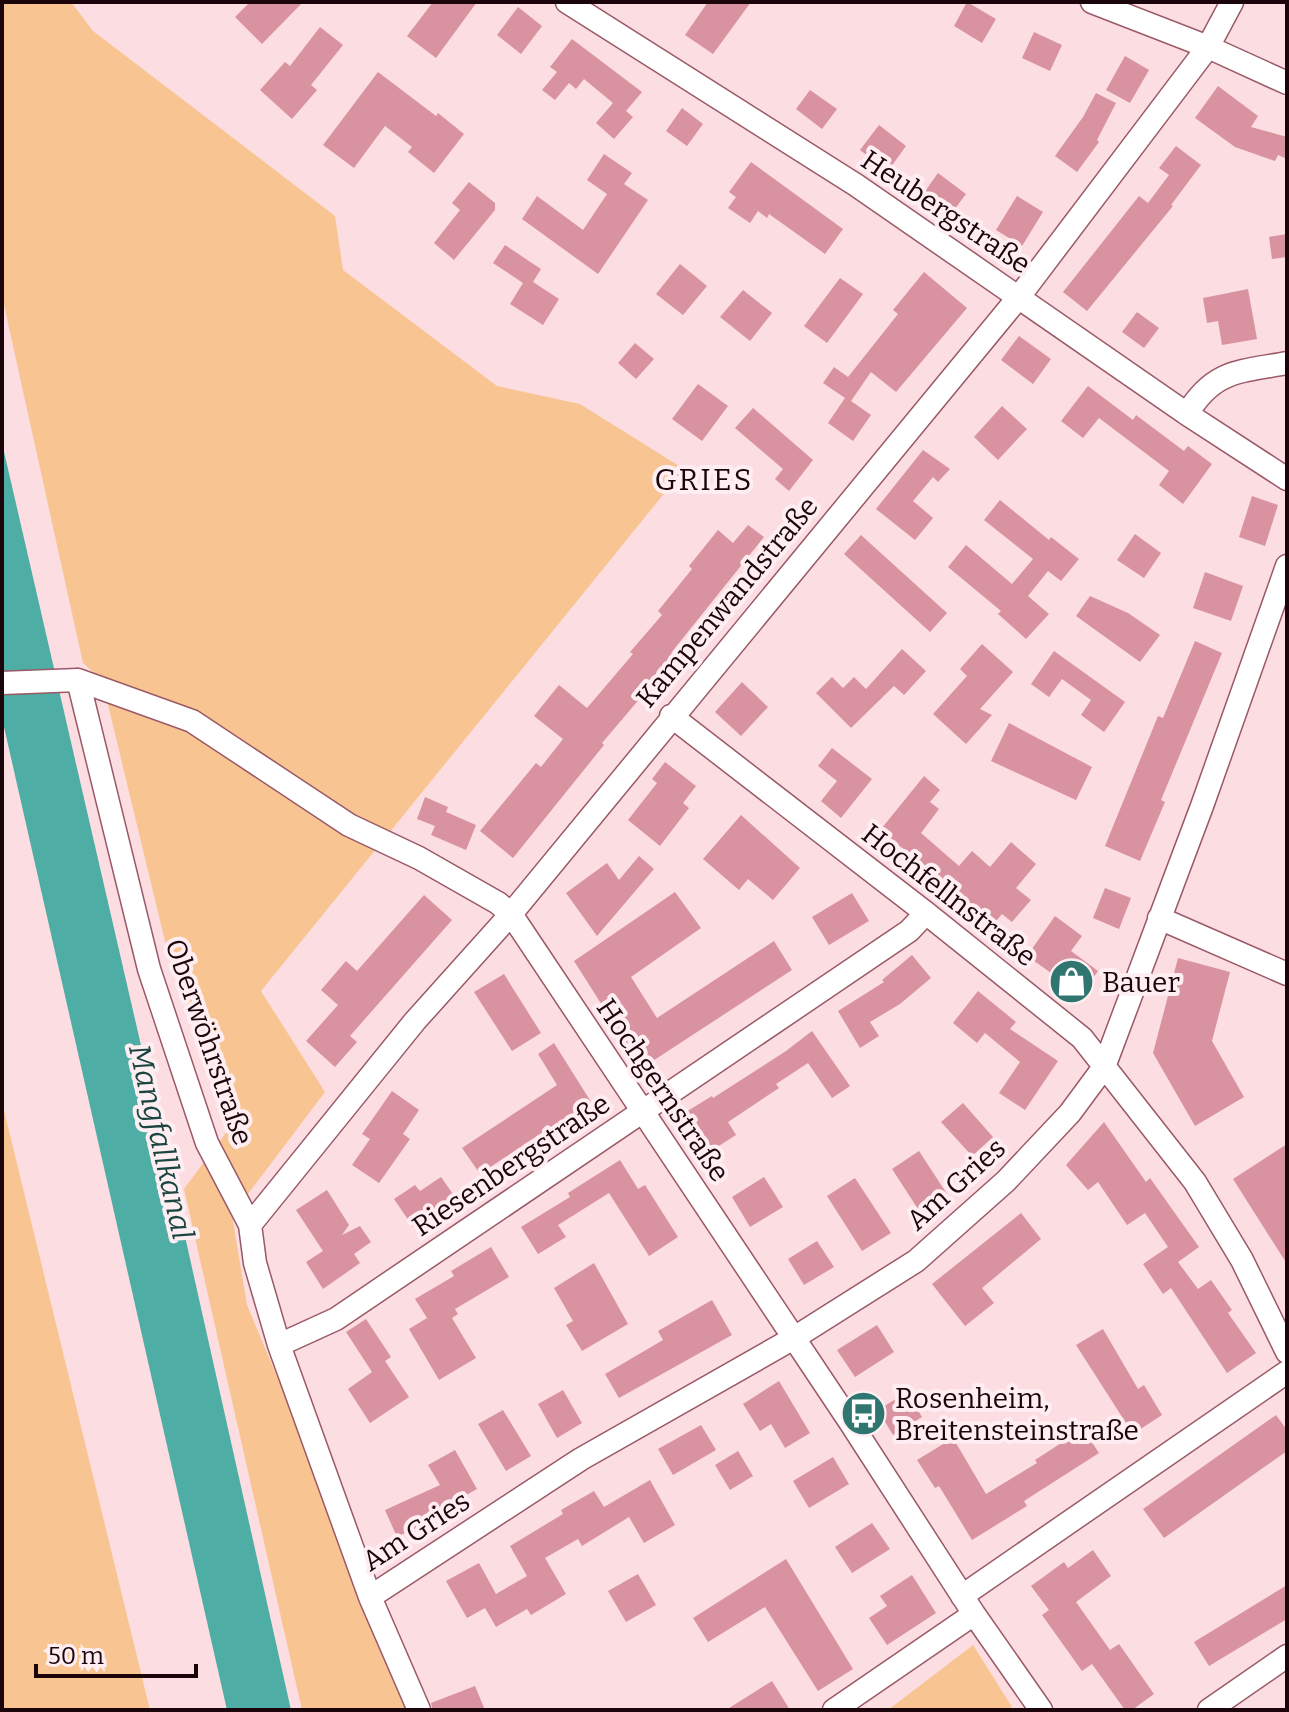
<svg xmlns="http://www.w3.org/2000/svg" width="1289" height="1712" viewBox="0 0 1289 1712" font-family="Bitter,serif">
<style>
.green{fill:#f8c592}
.water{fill:#4eada4}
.building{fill:#d992a0}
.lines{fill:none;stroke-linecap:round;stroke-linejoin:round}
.minor-casing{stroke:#9a5967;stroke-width:25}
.minor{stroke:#fff;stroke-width:22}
.labels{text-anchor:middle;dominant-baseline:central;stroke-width:8;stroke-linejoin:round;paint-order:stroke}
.street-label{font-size:28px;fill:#1c050a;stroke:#feeef1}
.poi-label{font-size:28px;fill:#1c050a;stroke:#feeef1;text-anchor:start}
.neighbourhood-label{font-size:30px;letter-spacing:2px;fill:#1c050a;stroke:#feeef1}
.water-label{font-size:30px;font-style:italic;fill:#1a4541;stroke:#feeef1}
</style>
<rect width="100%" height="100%" fill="#fcdde2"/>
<path class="green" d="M2,2H71L93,31L335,216L343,270L497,386L580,404L684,469L261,991L325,1092L232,1215L247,1305L417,1710H302L184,1189L234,1122L170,962L102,680L83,663L2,296Z
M2,1102L150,1710H2Z
M973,1645L1012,1707L1008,1710H888Z"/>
<path class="water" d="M2,443L182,1223L291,1710H227L2,718Z"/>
<path class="building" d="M250,2H303L262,44L235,17Z
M433,2H477L436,58L407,36Z
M708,2H751L713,54L685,35Z
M967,2L996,19L982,43L954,26Z
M518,7L542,26L521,54L497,35Z
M320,27L343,45L311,85L317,90L292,119L260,90L285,62L290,66Z
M1034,32L1062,45L1050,71L1022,58Z
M572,39L642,92L626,111L633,117L614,139L596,123L613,103L584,79L576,89L569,83L555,100L542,90L557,72L550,67Z
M1125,56L1149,70L1130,103L1106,90Z
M378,72L436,116L438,113L464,134L434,173L408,152L412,147L385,126L354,168L323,145Z
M1218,86L1258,116L1251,127L1287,137V159L1278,155L1275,161L1235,147L1195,118Z
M810,90L837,109L822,129L796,109Z
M1096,93L1116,103L1097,140L1099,142L1077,172L1055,156L1083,117Z
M682,108L703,124L687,146L666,131Z
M879,125L906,146L888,171L860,150Z
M1176,146L1201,165L1171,205L1173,206L1087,311L1063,292L1139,196L1148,203L1169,175L1159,168Z
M604,154L632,173L624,184L648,200L598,274L522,219L537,196L583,230L607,194L587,180Z
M751,162L843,229L825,254L769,214L767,218L758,211L750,223L728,208L736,197L729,192Z
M938,173L966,194L948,218L921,197Z
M469,182L495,203V210L454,260L434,243L460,210L452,203Z
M1017,196L1043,212L1022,246L996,230Z
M1287,234V257L1272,259L1269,237Z
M505,245L541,269L533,282L559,299L543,325L510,304L523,283L493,263Z
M680,264L707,286L683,315L656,294Z
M924,272L967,308L896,392L871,372L851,401L871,415L853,441L828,423L845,398L823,383L834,367L848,377L898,314L893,310Z
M840,278L863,294L827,343L804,326Z
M1248,289L1257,339L1222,345L1218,321L1207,323L1203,298Z
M743,290L772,313L750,341L720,317Z
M1137,312L1159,328L1144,348L1122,332Z
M1019,336L1051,359L1033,384L1001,360Z
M635,343L654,359L636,379L618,363Z
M698,384L728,406L702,441L672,419Z
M1088,386L1133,420L1136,415L1184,451L1188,446L1212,464L1183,504L1159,485L1169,471L1099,418L1083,438L1061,421Z
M1002,406L1027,429L998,460L974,437Z
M753,408L813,460L789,491L775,479L783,469L735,428Z
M923,450L950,469L938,482L933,477L913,501L933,518L915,540L876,509Z
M1252,496L1278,505L1265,546L1239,537Z
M1000,500L1049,540L1051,537L1079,559L1061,581L1048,571L1028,596L1049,614L1026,639L998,614L1001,611L948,567L966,545L1012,584L1033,559L984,520Z
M748,525L764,537L671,653L673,654L656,674L659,676L602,743L604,745L513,858L480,831L536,763L541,767L563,739L534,716L559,685L587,708L633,654L630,652L662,615L658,611L692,569L689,566L718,530L733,543Z
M1135,534L1161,553L1144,578L1117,560Z
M861,535L947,613L930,632L844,554Z
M1205,572L1243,586L1231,621L1193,608Z
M1090,596L1128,613L1160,635L1140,662L1076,616Z
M1195,641L1222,653L1161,800L1165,802L1140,861L1105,846L1158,716L1163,718Z
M982,644L1013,672L980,709L992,715L966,744L933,714L967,676L960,669Z
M902,649L926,671L904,695L894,686L851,728L816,693L832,677L843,688L854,677L866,689Z
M1054,651L1125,702L1104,732L1081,715L1091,700L1062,679L1049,697L1031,684Z
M742,682L768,707L741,736L715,712Z
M1009,723L1092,767L1076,800L991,761Z
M832,748L872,779L841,818L821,801L837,781L818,766Z
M665,762L696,786L683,803L689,808L660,846L628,820L657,783L652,779Z
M924,776L940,790L930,802L939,809L921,833L959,866L972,851L990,867L1011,842L1036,864L1016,888L1031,900L1012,922L1002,914L986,933L919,876L927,867L897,844L890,852L873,839Z
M425,797L448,807L446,812L476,825L466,850L431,835L435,826L417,819Z
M741,815L800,868L773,900L748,879L739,890L703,859Z
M639,856L654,869L597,936L566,893L607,863L619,880Z
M1105,888L1131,898L1119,929L1093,918Z
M675,892L701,928L631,977L657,1018L774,941L792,970L642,1068L574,961Z
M852,893L869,921L829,945L812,917Z
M424,895L452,920L350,1036L357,1042L335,1067L306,1041L338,1005L321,990L346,961L357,971Z
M1055,916L1082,936L1071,951L1098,971L1077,1000L1050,980L1054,975L1027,956Z
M912,955L931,978L900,1004L870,1022L879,1036L860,1048L838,1011L884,982L882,980Z
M1178,958L1230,972L1212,1041L1244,1097L1195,1126L1153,1053Z
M504,974L541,1033L512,1051L474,992Z
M978,991L1016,1022L1010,1029L1058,1061L1025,1110L999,1093L1020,1062L985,1033L977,1043L953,1023Z
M812,1031L850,1086L832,1098L808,1063L776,1084L779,1088L728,1122L736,1135L706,1154L681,1115L712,1096L713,1098L786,1051Z
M554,1043L593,1105L551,1132L549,1128L480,1174L462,1148L557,1085L538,1054Z
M392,1091L419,1110L403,1134L410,1139L379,1183L352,1165L370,1139L362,1134Z
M963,1103L993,1137L972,1156L941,1122Z
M1104,1122L1146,1182L1150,1178L1199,1247L1178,1262L1198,1289L1211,1280L1232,1310L1228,1313L1256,1353L1227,1373L1171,1288L1163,1294L1143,1264L1168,1247L1145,1213L1127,1225L1098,1182L1088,1190L1066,1165Z
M1287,1144V1264L1233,1179Z
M919,1151L947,1194L920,1212L892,1169Z
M620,1160L638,1189L645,1185L678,1237L649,1256L609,1193L558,1225L566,1237L538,1254L521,1227L570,1197L568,1193Z
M441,1177L455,1197L413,1227L394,1199L415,1185L420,1191Z
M764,1177L783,1207L750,1227L732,1197Z
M855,1178L891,1233L862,1251L827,1196Z
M327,1190L349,1225L342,1235L360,1226L371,1242L354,1254L360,1263L323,1289L306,1262L323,1251L296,1210Z
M1021,1213L1041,1239L982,1288L994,1303L965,1326L932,1284Z
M817,1241L834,1267L804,1285L788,1259Z
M491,1247L509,1277L455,1309L458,1314L452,1318L476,1358L439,1380L409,1329L427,1318L415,1299L454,1276L451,1271Z
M594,1263L628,1324L582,1351L566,1325L573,1321L554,1288Z
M712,1300L732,1335L619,1398L605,1374L663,1340L658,1331Z
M366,1319L391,1357L385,1361L409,1397L370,1423L348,1389L372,1372L346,1332Z
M877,1325L894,1352L855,1377L837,1350Z
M1103,1329L1138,1389L1144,1385L1162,1415L1133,1434L1076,1345Z
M779,1381L810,1433L785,1448L771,1424L760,1431L743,1404Z
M563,1390L582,1423L557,1438L538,1404Z
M907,1392L922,1417L893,1435L878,1410Z
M503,1410L531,1456L506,1471L478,1424Z
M1276,1415L1287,1430V1451L1164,1538L1143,1509Z
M701,1425L716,1450L673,1475L658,1449Z
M1083,1429L1099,1453L1024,1501L1027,1506L972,1540L939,1486L935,1488L917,1460L953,1438L986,1494L1037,1463L1035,1460Z
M455,1450L477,1489L425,1518L427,1523L397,1537L385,1510L440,1485L428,1465Z
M738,1451L753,1476L730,1490L715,1465Z
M833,1457L849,1484L809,1508L793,1481Z
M650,1480L675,1525L644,1543L629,1517L582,1546L578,1539L545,1558L566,1594L531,1615L527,1609L496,1627L485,1608L467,1618L446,1581L479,1563L496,1594L527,1576L510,1546L563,1514L561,1510L594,1491L604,1507Z
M872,1523L890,1549L852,1573L835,1547Z
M1093,1550L1111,1576L1076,1602L1110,1650L1119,1644L1154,1694L1132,1710H1125L1092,1664L1082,1671L1042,1615L1049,1610L1031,1586L1064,1562L1068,1568Z
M786,1559L853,1669L818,1691L765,1607L708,1642L693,1618Z
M638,1574L656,1605L626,1622L608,1591Z
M912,1575L936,1613L887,1645L869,1618L887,1606L880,1596Z
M1287,1585V1619L1209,1666L1194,1642Z
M772,1681L790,1710H726Z
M475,1686L485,1710H433L431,1703Z"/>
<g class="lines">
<defs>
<path id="minor" d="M567,2L856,185L1187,414L1287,479
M1092,2L1208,47L1287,83
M1187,414C1214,369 1240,372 1287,363
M78,680L149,969L207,1143L250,1225L255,1263L279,1345L370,1597L419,1710
M2,683L78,680L192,721L349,825L419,858L498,903L511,914L850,1422L974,1614L1041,1710
M671,716L926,913L1082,1038L1195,1182L1242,1260L1287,1352
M1159,918L1287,974
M250,1225L415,1021L511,914L1018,298L1208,47L1232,2
M279,1345L336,1319L909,931L926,913
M962,1596L1287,1372
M370,1597L581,1459L794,1338L916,1261L1006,1181L1070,1113L1104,1067L1202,806L1287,566
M834,1710L974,1614
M1209,1710L1287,1656"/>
</defs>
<use href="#minor" class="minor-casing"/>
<use href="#minor" class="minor"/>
</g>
<defs>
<symbol id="shop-disc" viewBox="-11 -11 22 22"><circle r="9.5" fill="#2f7670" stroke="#feeef1"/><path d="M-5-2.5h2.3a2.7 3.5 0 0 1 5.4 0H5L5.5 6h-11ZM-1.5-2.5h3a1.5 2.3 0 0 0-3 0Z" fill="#fff"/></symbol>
<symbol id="bus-disc" viewBox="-11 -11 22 22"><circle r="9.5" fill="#2f7670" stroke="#feeef1"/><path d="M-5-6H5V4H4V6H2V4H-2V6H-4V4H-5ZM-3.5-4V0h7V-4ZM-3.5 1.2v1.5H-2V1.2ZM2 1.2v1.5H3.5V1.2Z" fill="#fff"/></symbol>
</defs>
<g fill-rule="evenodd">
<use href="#shop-disc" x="1046" y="956" width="51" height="51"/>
<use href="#bus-disc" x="838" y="1388" width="51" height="51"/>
</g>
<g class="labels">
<g class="street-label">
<text transform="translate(946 212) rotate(34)">Heubergstraße</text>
<text transform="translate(727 602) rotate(-50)">Kampenwandstraße</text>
<text transform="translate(949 895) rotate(38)">Hochfellnstraße</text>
<text transform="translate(209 1042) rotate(71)">Oberwöhrstraße</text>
<text transform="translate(663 1090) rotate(56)">Hochgernstraße</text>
<text transform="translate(511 1165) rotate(-34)">Riesenbergstraße</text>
<text transform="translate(956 1184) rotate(-42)">Am Gries</text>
<text transform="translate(416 1531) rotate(-33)">Am Gries</text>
</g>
<g class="poi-label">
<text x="1102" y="982">Bauer</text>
<text x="895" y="1398">Rosenheim,<tspan x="895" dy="32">Breitensteinstraße</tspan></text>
</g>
<g class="neighbourhood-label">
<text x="704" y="480">GRIES</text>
</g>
<g class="water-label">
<text transform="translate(161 1142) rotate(77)">Mangfallkanal</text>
</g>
</g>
<rect width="1289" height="1712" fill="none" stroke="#1c050a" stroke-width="8"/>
<path d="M36 1664v12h160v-12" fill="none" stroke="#1c050a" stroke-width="4"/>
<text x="48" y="1664" font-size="24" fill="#1c050a" stroke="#feeef1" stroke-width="6" paint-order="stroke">50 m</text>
</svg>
